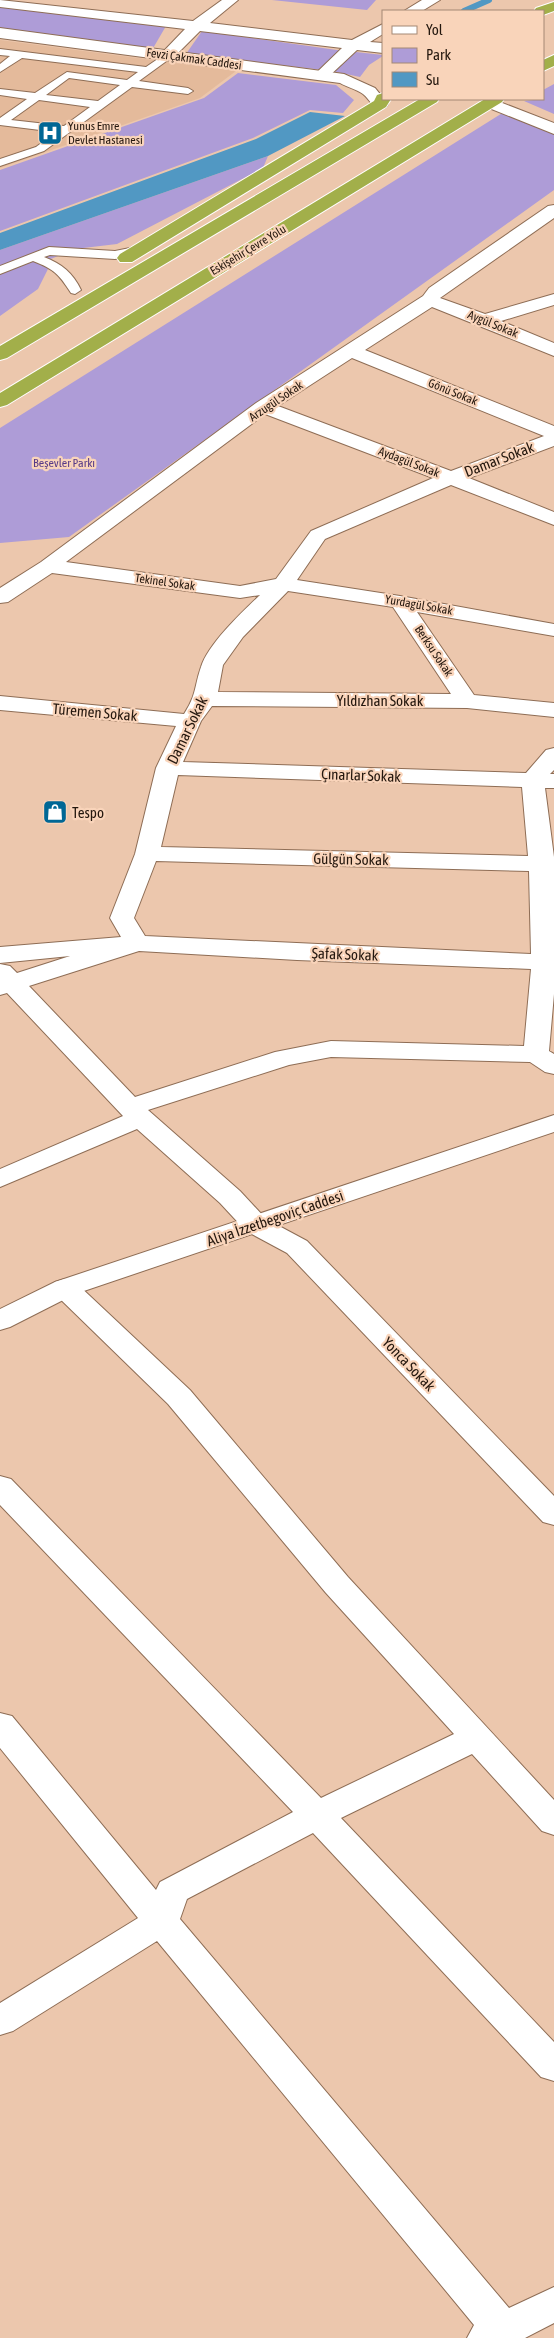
<svg xmlns="http://www.w3.org/2000/svg" width="554" height="2338" viewBox="0 0 554 2338" font-family="'Asap Condensed',sans-serif">
<style>
.built{fill:#e4ba9b}
.green{fill:#ae9cd7}
.water{fill:#5198c3}
.lines{fill:none;stroke-linecap:round;stroke-linejoin:round}
.stream{stroke:#5198c3;stroke-width:6}
.service-casing{stroke:#8e6d55;stroke-width:2}
.minor-casing{stroke:#8e6d55;stroke-width:2}
.tertiary-casing{stroke:#8e6d55;stroke-width:2}
.trunk-casing{stroke:#fff;stroke-width:2}
.service{fill:#fff;fill-rule:evenodd}
.minor{fill:#fff;fill-rule:evenodd}
.tertiary{fill:#fff;fill-rule:evenodd}
.trunk{fill:#a2af4a;fill-rule:evenodd}
.labels{text-anchor:middle;dominant-baseline:central;stroke-width:4.5;stroke-linejoin:round;paint-order:stroke}
.far-street-label{font-size:12px;fill:#24170e;stroke:#f9d4ba}
.far-poi-label{font-size:12px;fill:#24170e;stroke:#f9d4ba;text-anchor:start}
.far-park-label{font-size:12px;fill:#563987;stroke:#f9d4ba}
.street-label{font-size:15px;fill:#24170e;stroke:#f9d4ba}
.poi-label{font-size:15px;fill:#24170e;stroke:#f9d4ba;text-anchor:start}
</style>
<rect width="100%" height="100%" fill="#ecc7ad"/>
<path class="built" d="M0,40L236,71L200,98L0,168Z"/>
<path class="green" d="M272,0H376L367,10Z
M0,7L166,26L152,50L0,31Z
M202,31L344,51L323,70L186,54Z
M356,52L383,55V56L369,65L360,77L332,71Z
M238,73L336,85L354,100L343,113L310,110L253,138L0,231V170L204,98Z
M554,84V114L524,101L543,99V90Z
M504,112L554,134V190L69,537L0,543V428Z
M268,156L263,168L117,244L75,249L41,263L48,269L38,289L0,316V250Z"/>
<path class="water" d="M310,112L345,116L268,156L0,250V233L256,139Z"/>
<g class="lines">
<path class="stream" d="M464,11L489,0"/>
<defs>
<path id="service" d="M0,49L146,67L168,52L172,53V57L139,81L188,88L193,91L188,94L132,87L44,151L0,166V159L36,147L56,132L0,125V118L27,99L0,95V89L35,93L67,72L127,80L138,72L22,58L0,72V64L10,56L0,55ZM69,78L120,85L98,101L46,95ZM39,100L90,107L64,126L11,120Z
M140,246L144,247L146,250L144,253L115,259L50,255L44,257C62,264 73,273 81,290L75,294L71,293C59,274 54,269 33,261L0,274V266L49,247L115,251Z"/>
<path id="minor" d="M0,0L193,21L222,0H238L210,23L352,40L383,24V34L370,42L383,43V53L357,50L326,79H316L313,76L342,48L200,31L173,58L168,60L160,55L185,29L0,7Z
M422,0H440L422,11H404Z
M492,99L554,123V134L484,106L482,103L484,100Z
M554,205V218L440,298L485,314L554,294V305L501,321L554,343V356L432,307L365,350L554,426V446L469,478L554,512V525L451,485L325,539L297,580L400,596L554,624V636L417,612L474,695L554,703V717L467,708L212,706L201,721L183,762L526,773L546,750L554,748V770L550,774H554V788H545L554,857V994L549,1051L554,1054V1074L545,1072L530,1062L331,1057L289,1065L148,1110L240,1191L266,1219L307,1241L554,1496V1525L543,1522L287,1253L246,1231L220,1203L137,1129L0,1187V1169L123,1116L7,993L0,995V964L10,966L17,973L70,956L0,963V947L121,937L110,918L135,854L156,768L176,726L0,710V696L184,714C197,694 194,687 201,667C208,644 243,611 260,595L240,598L52,573L8,602L0,603V588L41,562L256,403L423,296L429,288L548,206ZM352,358L544,436L451,471L278,406ZM265,414L433,478L311,531L276,579L240,586L66,562ZM288,591L393,607L451,694L218,692L223,665L243,637ZM178,775L522,787L528,856L161,847ZM156,861L529,871L531,954L145,936L134,918ZM139,951L297,960L531,969L524,1046L331,1041L275,1052L135,1097L29,986Z
M65,1279L75,1282L190,1390L348,1577L554,1800V1835L542,1831L472,1754L341,1818L554,2042V2081L541,2077L313,1833L187,1899L180,1919L509,2308L554,2287V2323L525,2338H467L474,2325L157,1941L13,2031L0,2035V2003L138,1918L0,1748V1713L12,1716L156,1890L160,1882L293,1812L0,1505V1476L11,1479L321,1798L454,1734L326,1593L168,1404L55,1294L51,1288L55,1282Z"/>
<path id="tertiary" d="M0,28L344,74L375,88L388,104L386,107C372,111 372,101 363,94C356,89 347,87 340,83L0,38Z
M554,1115V1132L75,1294L10,1327L0,1330V1309L55,1282Z"/>
<path id="trunk" d="M554,2V11L543,15V11H534L536,8Z
M554,55V66L543,71V60Z
M383,93V99H391L386,107L132,262H120L117,258L120,254L374,101L377,95Z
M420,99H439L437,102L7,358L0,360V346Z
M485,99H504L502,102L7,405L0,407V393Z"/>
</defs>
<use href="#service" class="service-casing"/>
<use href="#minor" class="minor-casing"/>
<use href="#tertiary" class="tertiary-casing"/>
<use href="#trunk" class="trunk-casing"/>
<use href="#service" class="service"/>
<use href="#minor" class="minor"/>
<use href="#tertiary" class="tertiary"/>
<use href="#trunk" class="trunk"/>
</g>
<defs>
<symbol id="hospital-square" viewBox="-11 -11 22 22"><rect x="-9" y="-9" width="18" height="18" rx="4" fill="#006795" stroke="#f9d4ba"/><path d="M-5-5h3v3.5h4V-5h3V5h-3V1.5h-4V5h-3Z" fill="#fff"/></symbol>
<symbol id="shop-square" viewBox="-11 -11 22 22"><rect x="-9" y="-9" width="18" height="18" rx="4" fill="#006795" stroke="#f9d4ba"/><path d="M-5-2.5h2.3a2.7 3.5 0 0 1 5.4 0H5L5.5 6h-11ZM-1.5-2.5h3a1.5 2.3 0 0 0-3 0Z" fill="#fff"/></symbol>
</defs>
<g fill-rule="evenodd">
<use href="#hospital-square" x="36" y="119" width="28" height="28"/>
<use href="#shop-square" x="41" y="798" width="28" height="28"/>
</g>
<g class="labels">
<g class="far-street-label">
<text transform="translate(194 59) rotate(8)">Fevzi Çakmak Caddesi</text>
<text transform="translate(248 250) rotate(-31)">Eskişehir Çevre Yolu</text>
<text transform="translate(493 324) rotate(22)">Aygül Sokak</text>
<text transform="translate(453 392) rotate(22)">Gönü Sokak</text>
<text transform="translate(276 401) rotate(-34)">Arzugül Sokak</text>
<text transform="translate(409 462) rotate(21)">Aydagül Sokak</text>
<text transform="translate(165 582) rotate(8)">Tekinel Sokak</text>
<text transform="translate(419 605) rotate(10)">Yurdagül Sokak</text>
<text transform="translate(434 651) rotate(56)">Berksu Sokak</text>
</g>
<g class="far-poi-label">
<text x="68" y="126">Yunus Emre<tspan x="68" dy="14">Devlet Hastanesi</tspan></text>
</g>
<g class="far-park-label">
<text x="64" y="463">Beşevler Parkı</text>
</g>
<g class="street-label">
<text transform="translate(499 459) rotate(-21)">Damar Sokak</text>
<text x="380" y="700">Yıldızhan Sokak</text>
<text transform="translate(95 712) rotate(5)">Türemen Sokak</text>
<text transform="translate(187 730) rotate(-64)">Damar Sokak</text>
<text transform="translate(361 775) rotate(2)">Çınarlar Sokak</text>
<text transform="translate(351 859) rotate(1)">Gülgün Sokak</text>
<text transform="translate(345 954) rotate(2)">Şafak Sokak</text>
<text transform="translate(275 1218) rotate(-19)">Aliya İzzetbegoviç Caddesi</text>
<text transform="translate(409 1364) rotate(46)">Yonca Sokak</text>
</g>
<g class="poi-label">
<text x="72" y="812">Tespo</text>
</g>
</g>
<rect x="382" y="10" width="162" height="90" fill="#f9d4ba" stroke="#a48875"/>
<rect x="392" y="26" width="25" height="8" fill="#ffffff" stroke="#a48875"/>
<text x="426" y="35" font-size="15" fill="#24170e">Yol</text>
<rect x="392" y="48" width="25" height="15" fill="#ae9cd7" stroke="#a48875"/>
<text x="426" y="60" font-size="15" fill="#24170e">Park</text>
<rect x="392" y="72" width="25" height="15" fill="#5198c3" stroke="#a48875"/>
<text x="426" y="85" font-size="15" fill="#24170e">Su</text>
</svg>
